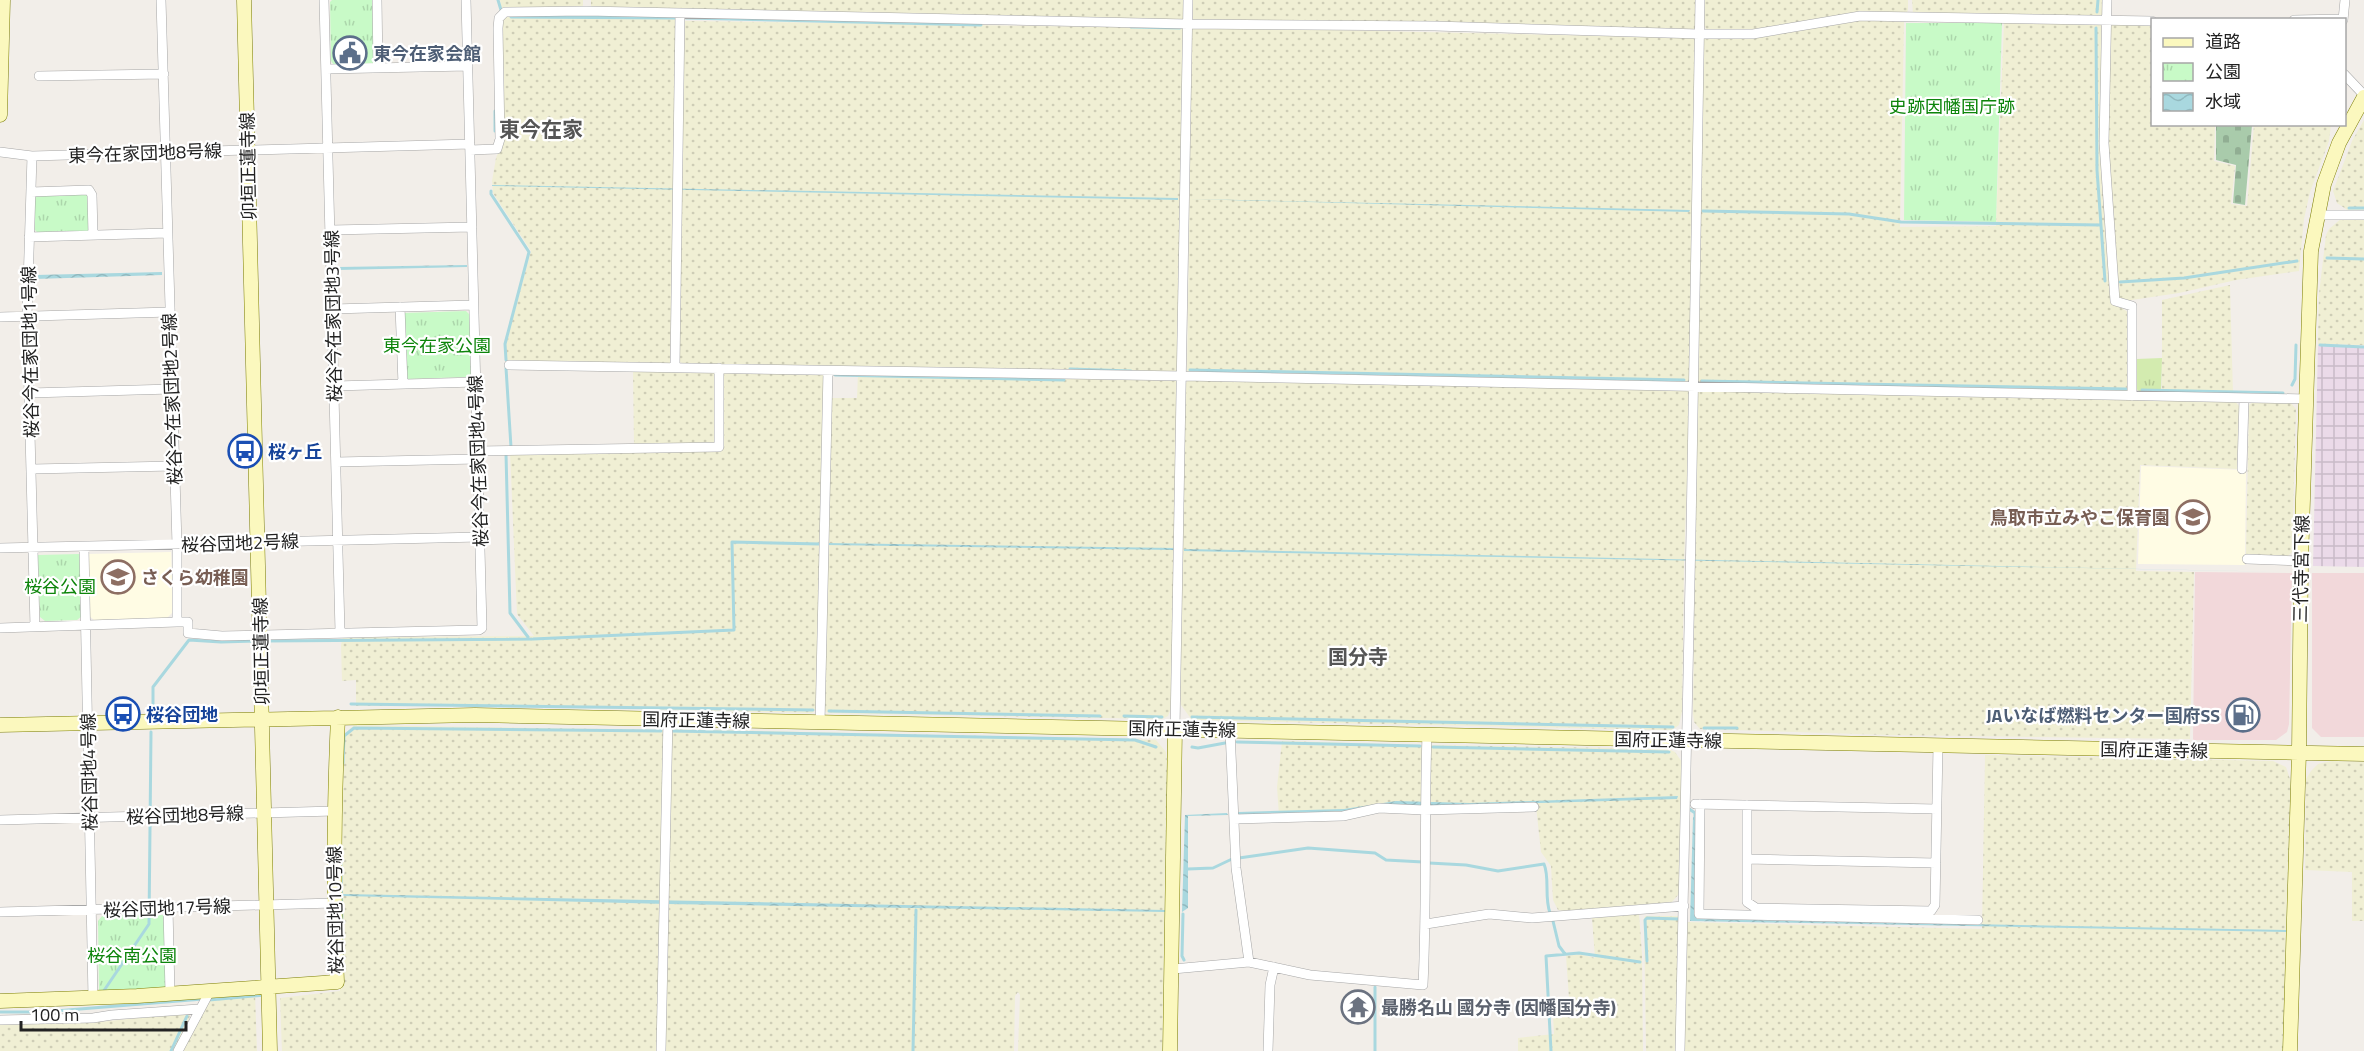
<svg xmlns="http://www.w3.org/2000/svg" width="2364" height="1051" viewBox="0 0 2364 1051" font-family="'Titillium Web','Noto Sans JP',sans-serif">
<style>
.commercial{fill:#f2d8da}
.industrial{fill:url(#industrial-grid)}
.education{fill:#fffce4}
.farmland{fill:url(#farmland-dots)}
.grass{fill:url(#grass-tufts)}
.cemetery{fill:url(#cemetery-stones)}
.park{fill:url(#park-tufts)}
.water{fill:url(#water-waves)}
.lines{fill:none;stroke-linecap:round;stroke-linejoin:round}
.stream{stroke:#a9d8df;stroke-width:3}
.street-casing{stroke:#a6a6a6;stroke-width:10}
.secondary-casing{stroke:#7c7e04;stroke-width:15}
.street{stroke:#fff;stroke-width:9}
.secondary{stroke:#fbf8be;stroke-width:14}
.labels{text-anchor:middle;dominant-baseline:central;stroke-width:4.5;stroke-linejoin:round;paint-order:stroke}
.service-label{font-size:18px;font-weight:bold;fill:#4e5e75;stroke:#fff;text-anchor:start}
.park-label{font-size:18px;fill:#0d850b;stroke:#fff}
.street-label{font-size:18px;fill:#222;stroke:#fff}
.transit-label{font-size:18px;font-weight:bold;fill:#164399;stroke:#fff;text-anchor:start}
.education-label{font-size:18px;font-weight:bold;fill:#785e54;stroke:#fff;text-anchor:end}
.worship-label{font-size:18px;font-weight:bold;fill:#5b616d;stroke:#fff;text-anchor:start}
.neighbourhood-label{font-size:20px;font-weight:bold;fill:#555;stroke:#fff}
.quarter-label{font-size:21px;font-weight:bold;fill:#555;stroke:#fff}
</style>
<defs>
<pattern id="industrial-grid" width="8" height="8" patternUnits="userSpaceOnUse" patternTransform="scale(1.5)"><rect width="8" height="8" fill="#ebdae9"/><path d="M0 4h8M4 0v8" fill="none" stroke="#c9bbc8"/></pattern>
<pattern id="farmland-dots" width="8" height="8" patternUnits="userSpaceOnUse" patternTransform="scale(1.5)"><rect width="8" height="8" fill="#f0efd4"/><path d="M2 2h.1M6 6h.1" fill="none" stroke="#cecdb6" stroke-width="1.8" stroke-linecap="round"/></pattern>
<pattern id="grass-tufts" width="24" height="20" patternUnits="userSpaceOnUse" patternTransform="scale(1.5)"><rect width="24" height="20" fill="#d3ebaf"/><path d="M3 7l-1-3M5 7V3M7 7l1-3M15 17l-1-3M17 17v-4M19 17l1-3" fill="none" stroke="#b5c996"/></pattern>
<pattern id="cemetery-stones" width="16" height="16" patternUnits="userSpaceOnUse" patternTransform="scale(1.5)"><rect width="16" height="16" fill="#a9cbab"/><path d="M2 7V4a2 2 0 0 1 4 0v3zM10 15v-3a2 2 0 0 1 4 0v3z" fill="#91ae93"/></pattern>
<pattern id="park-tufts" width="24" height="20" patternUnits="userSpaceOnUse" patternTransform="scale(1.5)"><rect width="24" height="20" fill="#c8fac7"/><path d="M3 7l-1-3M5 7V3M7 7l1-3M15 17l-1-3M17 17v-4M19 17l1-3" fill="none" stroke="#acd6ab"/></pattern>
<pattern id="water-waves" width="16" height="10" patternUnits="userSpaceOnUse" patternTransform="scale(1.5)"><rect width="16" height="10" fill="#a9d8df"/><path d="M0 5q4-4 8 0t8 0" fill="none" stroke="#91b9bf"/></pattern>
</defs>
<rect width="100%" height="100%" fill="#f2eee9"/>
<path class="commercial" d="M2195,572L2292,573L2289,724L2287,732L2276,740H2193Z
M2312,573H2364V737H2321L2312,728Z"/>
<path class="industrial" d="M2318,345L2364,346V567L2313,566Z"/>
<path class="education" d="M2141,466L2246,470L2245,565L2138,564Z
M171,552L173,612L167,618L94,620L89,616L87,554Z"/>
<path class="farmland" d="M500,0H583V5L582,7L502,10Z
M591,0H1185L1184,19L1181,21L591,8Z
M1193,0H1696V26L1694,29L1193,20Z
M1704,0H1908V10L1906,14L1755,31H1707L1704,25Z
M1912,0H2103V14L2101,18L1913,15Z
M582,15L676,17L670,363L507,361L506,344L531,251L493,193L492,181L496,158L503,140L504,83L502,21L507,16Z
M1858,20L1904,22L1900,227L1996,226L2004,23L2101,24L2112,302L2128,312L2129,389L2126,392L1700,384L1697,381L1704,39Z
M685,21L1183,28L1177,372L685,364L680,362L677,358Z
M2113,24H2152V124L2215,125L2214,161L2235,166L2231,204L2247,206L2254,125H2331L2329,141L2310,192L2304,219L2299,271L2236,280L2179,293L2125,301L2118,298L2108,149L2109,29Z
M1192,27L1694,38L1696,39L1690,381L1687,384L1187,372Z
M2364,120V211H2349L2337,203L2333,191L2352,141Z
M2364,217V345L2318,344L2319,294L2326,235L2329,229L2342,218Z
M2230,285L2233,394L2162,393V300Z
M633,368L715,371V443L634,445Z
M720,372L824,374L816,710L812,713L504,706H356V680L342,681L341,645L343,637L534,636L517,614L510,452L721,450Z
M858,374L1177,381L1172,706L1168,716L1162,719L828,713L825,711L823,707L830,398H857Z
M1188,380L1687,390L1690,392L1684,563L1682,712L1679,725L1672,730L1192,720L1181,705L1180,688L1185,385Z
M1699,391L2235,401L2239,406L2237,469L2140,465L2136,571L2194,572L2190,739L1889,735L1700,729L1694,722L1693,713L1697,393Z
M2253,402H2290L2296,409L2292,552L2288,556L2246,554L2249,405Z
M354,725L664,730L658,1051H282L280,998L340,991L339,806L343,735Z
M672,729L1156,740L1166,752L1168,770L1169,846L1165,1051H1018L1020,995L1018,992L1015,996L1014,1051H664Z
M1282,741L1422,745L1424,747L1422,808L1279,815L1277,787Z
M1431,745L1668,749L1675,752L1682,762L1680,891L1678,895L1672,902L1566,911L1558,910L1553,900L1551,866L1541,852L1536,806L1427,808Z
M1985,755L2273,761L2286,767L2292,785L2286,1051H1683L1685,922L1982,929Z
M2332,761L2364,762V921H2352V872L2305,870L2306,779L2311,771L2318,764Z
M1639,914L1642,954L1643,1051H1518V1038L1554,1034L1552,1000L1569,998L1566,956L1579,954L1595,958L1592,918Z
M1645,916H1680L1677,1051H1646L1644,920Z
M255,993L257,1051H182L209,998Z
M188,1013L190,1015L189,1019L174,1051H0V1025L89,1023Z"/>
<path class="grass" d="M2162,358L2161,393L2141,392L2136,389V359Z"/>
<path class="cemetery" d="M2216,125H2252L2245,205L2233,203L2236,165L2216,160Z"/>
<path class="park" d="M332,0H373L374,63L334,65L331,61L330,2Z
M1906,23H2002L1996,222L1904,220Z
M85,194L89,197L90,231L37,232L34,229L35,196Z
M466,311L470,315L471,374L468,377L406,379L403,313Z
M80,554L82,616L77,620L45,621L40,617L38,555Z
M164,915L166,989L99,991L98,921L102,916Z"/>
<path class="water" d="M492,185L1178,198V200L492,186Z
M1189,199L1240,200L1690,210L1689,212Z
M467,265V267L338,270V267Z
M162,272V275L35,279V275Z
M826,543L1174,548V550L826,545Z
M1184,549L2290,572L1184,551Z
M1678,796L1677,799L1470,805L1420,806L1396,804L1349,811L1238,815V812L1344,809L1396,801L1470,803Z
M341,807L343,894L1165,910V912L667,904L343,896L344,972H341Z
M1227,813L1228,815L1188,816V908L1182,912L1185,815Z
M1693,817H1696L1694,911L1697,919L2287,930V932L1690,921Z"/>
<g class="lines">
<path class="stream" d="M498,0L501,10
M2097,12L2098,0
M511,17L676,18
M686,18L981,25
M1131,27L1180,28
M2096,28L2097,170L2105,281
M495,131V111
M491,191V194L529,252L505,344L506,360
M2349,208H2364
M1703,211L1849,214L1901,222L2101,225
M2327,258L2364,259
M2120,282L2184,278L2297,261
M2320,345L2364,347
M506,368L511,447
M1070,369L1131,371
M1190,370L1684,380
M835,375L1064,380
M1702,381L2126,389
M2292,385L2295,379L2296,345
M2142,390L2283,393
M506,454L510,613L528,637
M265,641L533,639L734,630L732,542L820,544
M351,704L813,710
M153,708V687L189,640L221,642L255,641
M829,711L1100,716
M1124,716L1162,717
M1192,717L1673,727
M1704,728H1737
M672,731L1135,740L1156,747
M1237,742L1420,746
M1192,747L1198,748L1225,743
M1433,747L1669,752
M343,763L344,736L354,728L661,731
M1688,808L1695,813V819
M1239,858L1308,848L1375,853L1386,860L1423,862
M1429,863L1466,865L1498,871L1544,864C1550,878 1544,897 1550,913
M1188,869L1213,868L1232,859
M1183,914L1182,956L1184,960
M1553,921L1559,946L1565,954
M1647,961L1645,920L1647,918L1679,919
M1375,987V1051
M103,992L149,924L151,732
M209,1000L265,995
M0,1012H43L203,999
M171,1051L187,1016
M913,1051L916,910
M1551,1051L1546,956L1579,953L1640,962"/>
<defs>
<path id="street" d="M324,0L340,632
M377,0L378,68
M2107,0L2104,143L2115,301L2132,306V396
M2294,20L2343,19
M2343,20L2345,0
M326,69L468,66
M2344,74L2364,95
M39,76L164,74
M470,150L497,149L500,139L498,28L499,18L505,12L586,11L1188,24L1435,26L1699,34H1753L1860,16L2152,21
M0,152L32,156L470,144
M32,156L27,317L35,627
M31,192L89,190L92,195L93,235
M2318,215H2364
M331,230L472,227
M29,237L167,233
M400,307L403,384
M333,309L473,305
M0,317L170,312
M509,365L1183,376L2306,399
M675,366L680,14
M335,386L476,382
M30,393L172,389
M478,451L719,447V368
M336,462L478,459
M32,469L174,466
M2242,469L2244,399
M84,547L93,998
M0,548L480,537
M2247,559L2301,561
M177,622H188V633L222,636L479,630L482,628L466,0
M0,628L177,622V545L161,0
M820,723L828,371
M1175,729L1188,0
M1230,730L1236,868L1249,962
M1695,804L1937,809
M1700,804L1699,914L1978,920
M1747,805V902L1756,908L1931,911L1935,905L1938,746
M1234,819L1343,816L1379,808L1424,810L1534,807
M0,820L334,811
M1747,859L1936,863
M168,908L170,993
M0,912L334,903
M1426,924L1489,914L1532,918L1684,906
M1173,969L1249,962L1310,975L1423,985C1427,902 1424,819 1427,735
M0,1020L93,1018L112,1015L199,1009
M178,1051L210,991
M661,1051L668,719
M1268,1051L1270,985L1274,967
M1680,1051C1689,701 1694,350 1700,0"/>
<path id="secondary" d="M244,0L270,1051
M0,115L3,0
M0,725L475,715L2364,754
M0,1001L137,996L337,982C333,893 334,806 338,717
M1170,1051L1175,729
M2290,1051L2299,752L2301,561L2311,251L2324,184L2339,143L2364,97"/>
</defs>
<use href="#street" class="street-casing"/>
<use href="#secondary" class="secondary-casing"/>
<use href="#street" class="street"/>
<use href="#secondary" class="secondary"/>
</g>
<defs>
<symbol id="civic-ring" viewBox="-11 -11 22 22"><circle r="9.5" fill="#fff" stroke="#5c6f8a" stroke-width="1.5"/><path d="M-.6-6.5H3V-4.5H.6V-3L4-1V1h2V6H-6V1h2V-1L-.6-3ZM-1.2 2.5V6h2.4V2.5Z" fill="#5c6f8a"/></symbol>
<symbol id="bus-ring" viewBox="-11 -11 22 22"><circle r="9.5" fill="#fff" stroke="#1a4fb4" stroke-width="1.5"/><path d="M-5-6H5V4H4V6H2V4H-2V6H-4V4H-5ZM-3.5-4V0h7V-4ZM-3.5 1.2v1.5H-2V1.2ZM2 1.2v1.5H3.5V1.2Z" fill="#1a4fb4"/></symbol>
<symbol id="school-ring" viewBox="-11 -11 22 22"><circle r="9.5" fill="#fff" stroke="#8d6e63" stroke-width="1.5"/><path d="M0-5L7-2L0 1L-7-2ZM-4 1L0 2.5L4 1V4Q0 6-4 4Z" fill="#8d6e63"/></symbol>
<symbol id="fuel-ring" viewBox="-11 -11 22 22"><circle r="9.5" fill="#fff" stroke="#5c6f8a" stroke-width="1.5"/><path d="M-5.5-6h7V0h2V4h1.3V-2.5L3-4.5l.8-.8L6-3V5H2.5V1h-1V6h-7ZM-4.2-4.7v3.2H.2V-4.7Z" fill="#5c6f8a"/></symbol>
<symbol id="temple-ring" viewBox="-11 -11 22 22"><circle r="9.5" fill="#fff" stroke="#6b7280" stroke-width="1.5"/><path d="M0-6L5-2H3V0L6.5 2.5H4V6H1.5V3h-3V6H-4V2.5H-6.5L-3 0V-2H-5Z" fill="#6b7280"/></symbol>
</defs>
<g fill-rule="evenodd">
<use href="#civic-ring" x="331" y="34" width="38" height="38"/>
<use href="#bus-ring" x="226" y="432" width="38" height="38"/>
<use href="#school-ring" x="2174" y="498" width="38" height="38"/>
<use href="#school-ring" x="99" y="558" width="38" height="38"/>
<use href="#bus-ring" x="104" y="695" width="38" height="38"/>
<use href="#fuel-ring" x="2224" y="696" width="38" height="38"/>
<use href="#temple-ring" x="1339" y="988" width="38" height="38"/>
</g>
<g class="labels">
<g class="service-label">
<text x="373" y="53">東今在家会館</text>
<text x="2220" y="715" text-anchor="end">JAいなば燃料センター国府SS</text>
</g>
<g class="park-label">
<text x="1952" y="106">史跡因幡国庁跡</text>
<text x="437" y="345">東今在家公園</text>
<text x="60" y="586">桜谷公園</text>
<text x="132" y="955">桜谷南公園</text>
</g>
<g class="street-label">
<text transform="translate(145 153) rotate(-2)">東今在家団地8号線</text>
<text transform="translate(248 166) rotate(-91)">卯垣正蓮寺線</text>
<text transform="translate(333 316) rotate(-91)">桜谷今在家団地3号線</text>
<text transform="translate(30 352) rotate(-91)">桜谷今在家団地1号線</text>
<text transform="translate(172 399) rotate(-92)">桜谷今在家団地2号線</text>
<text transform="translate(478 461) rotate(-92)">桜谷今在家団地4号線</text>
<text transform="translate(240 543) rotate(-2)">桜谷団地2号線</text>
<text transform="translate(2301 569) rotate(-89)">三代寺宮下線</text>
<text transform="translate(261 651) rotate(-91)">卯垣正蓮寺線</text>
<text transform="translate(696 720) rotate(1)">国府正蓮寺線</text>
<text transform="translate(1182 729) rotate(1)">国府正蓮寺線</text>
<text transform="translate(1668 740) rotate(1)">国府正蓮寺線</text>
<text transform="translate(2154 750) rotate(1)">国府正蓮寺線</text>
<text transform="translate(89 772) rotate(-91)">桜谷団地4号線</text>
<text transform="translate(185 815) rotate(-2)">桜谷団地8号線</text>
<text transform="translate(167 908) rotate(-2)">桜谷団地17号線</text>
<text transform="translate(335 910) rotate(-91)">桜谷団地10号線</text>
</g>
<g class="transit-label">
<text x="268" y="451">桜ヶ丘</text>
<text x="146" y="714">桜谷団地</text>
</g>
<g class="education-label">
<text x="2170" y="517">鳥取市立みやこ保育園</text>
<text x="141" y="577" text-anchor="start">さくら幼稚園</text>
</g>
<g class="worship-label">
<text x="1381" y="1007">最勝名山 國分寺 (因幡国分寺)</text>
</g>
<g class="neighbourhood-label">
<text x="1358" y="656">国分寺</text>
</g>
<g class="quarter-label">
<text x="541" y="129">東今在家</text>
</g>
</g>
<rect x="2151" y="18" width="195" height="108" fill="#ffffff" stroke="#a7a7a7" stroke-width="1.5"/>
<rect x="2163" y="38" width="30" height="9" fill="#fbf8be" stroke="#a7a7a7" stroke-width="1.5"/>
<text x="2205" y="48" font-size="18" fill="#222222">道路</text>
<rect x="2163" y="63" width="30" height="18" fill="url(#park-tufts)" stroke="#a7a7a7" stroke-width="1.5"/>
<text x="2205" y="78" font-size="18" fill="#222222">公園</text>
<rect x="2163" y="93" width="30" height="18" fill="url(#water-waves)" stroke="#a7a7a7" stroke-width="1.5"/>
<text x="2205" y="108" font-size="18" fill="#222222">水域</text>
<path d="M21 1021v9h165v-9" fill="none" stroke="#222222" stroke-width="3"/>
<text x="30" y="1021" font-size="18" fill="#222222" stroke="#ffffff" stroke-width="4.5" paint-order="stroke">100 m</text>
</svg>
